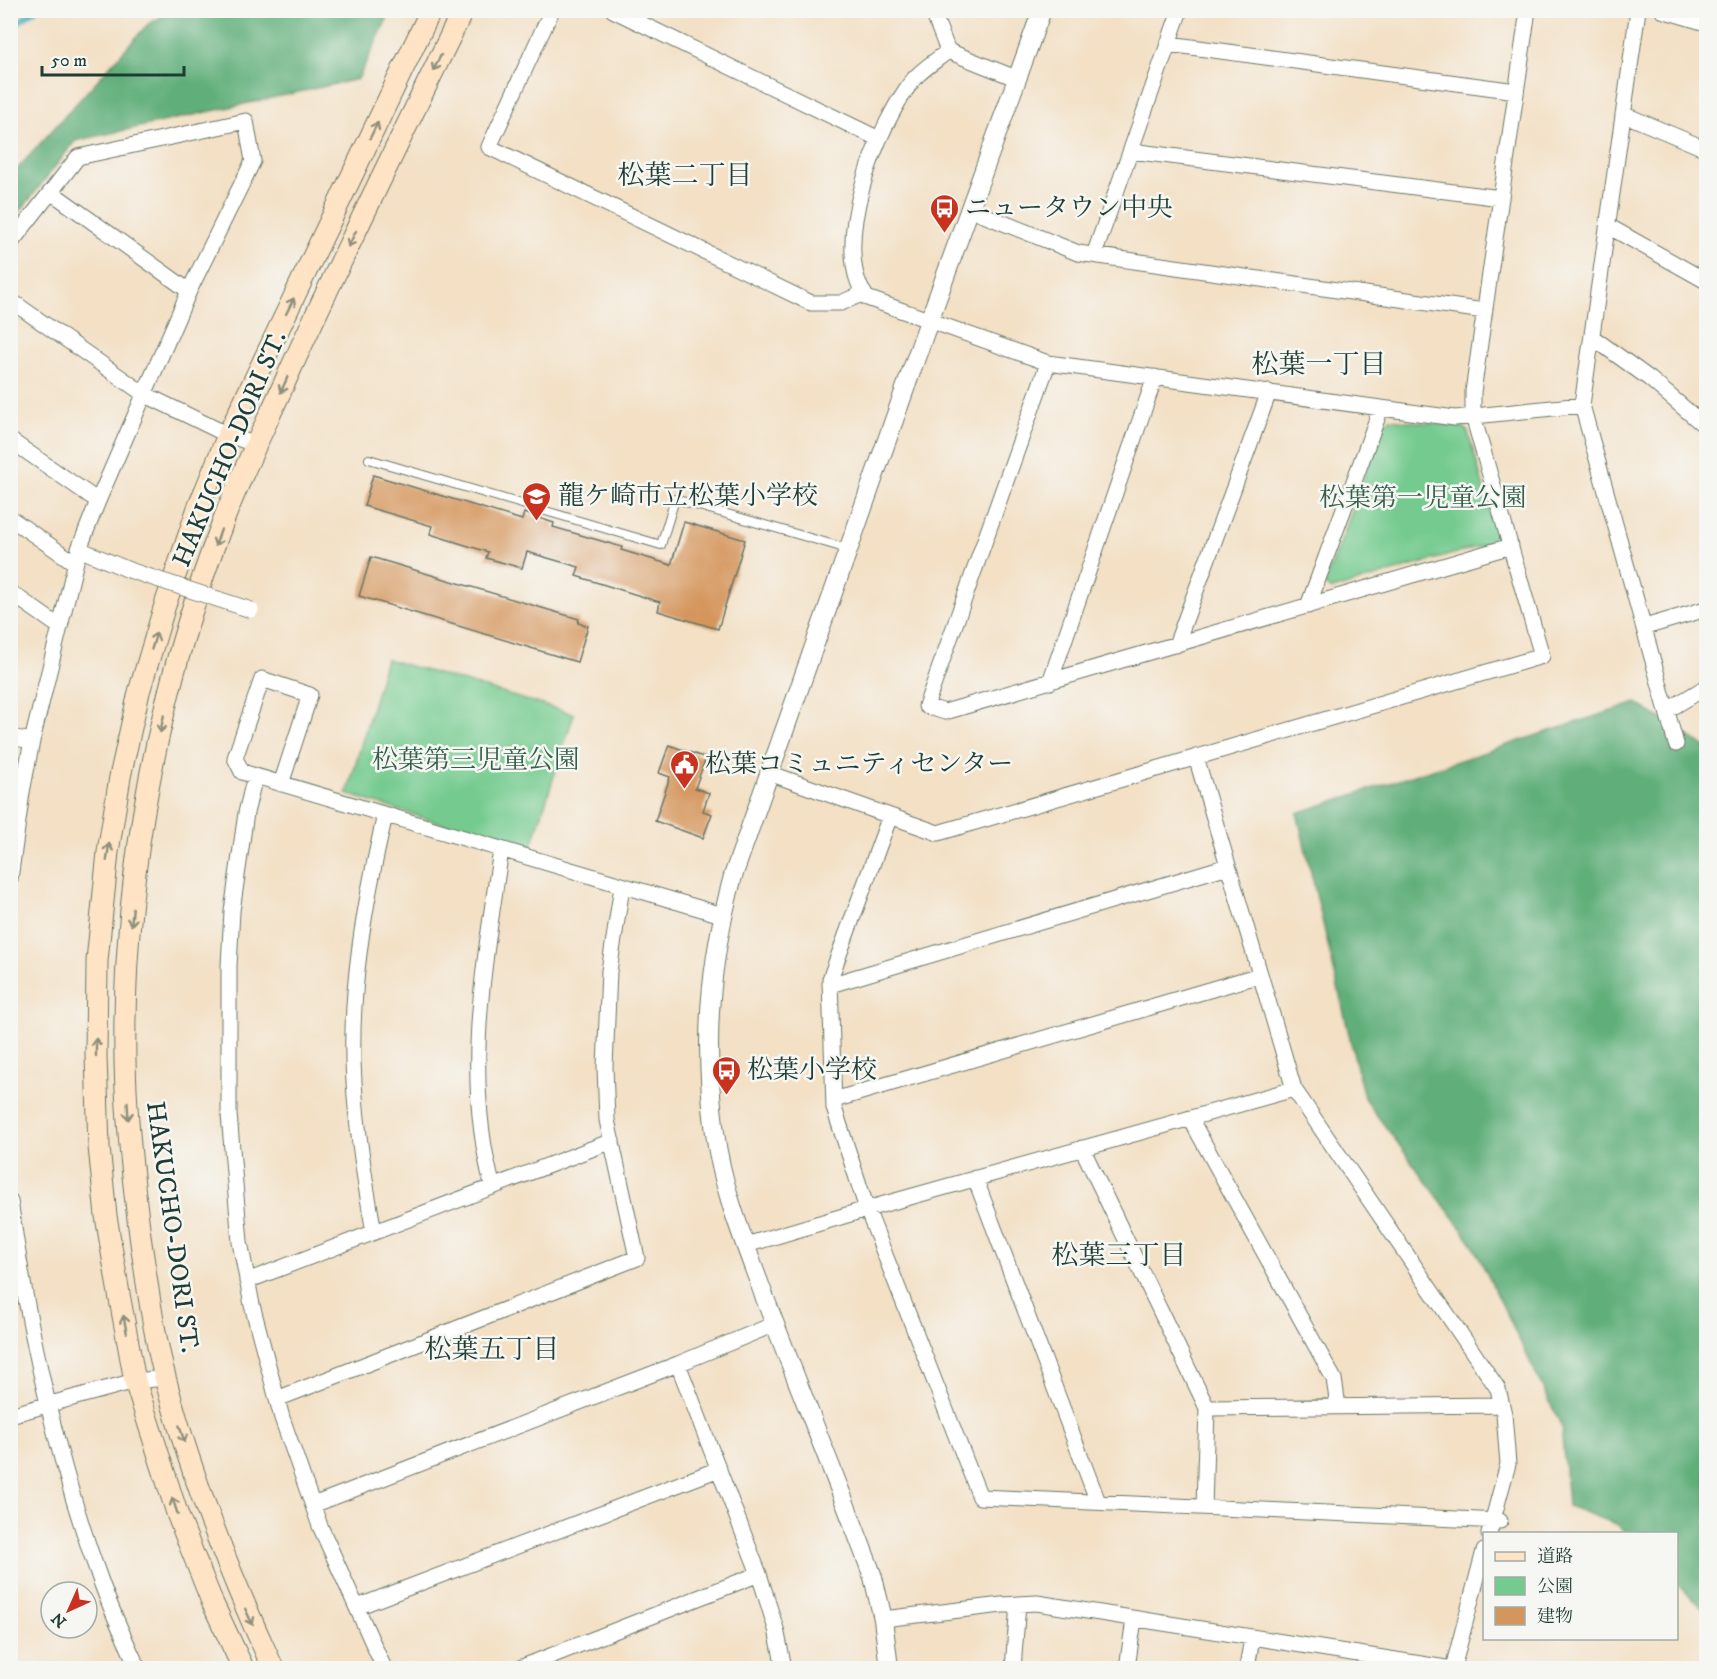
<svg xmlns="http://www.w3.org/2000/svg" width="1717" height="1679" viewBox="0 0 1717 1679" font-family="'IM FELL DW Pica','Noto Serif JP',serif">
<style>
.green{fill:#75cb8f;stroke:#4a8462;stroke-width:1.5}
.forest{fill:#60af7a;stroke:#407657;stroke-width:1.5}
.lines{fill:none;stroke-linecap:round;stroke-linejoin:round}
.stream{stroke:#42aec1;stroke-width:6}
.building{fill:#d5965d}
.service-casing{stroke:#697667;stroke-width:10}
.minor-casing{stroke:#697667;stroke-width:17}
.tertiary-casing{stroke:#697667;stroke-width:20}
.secondary-casing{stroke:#697667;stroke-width:23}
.service{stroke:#fff;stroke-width:8}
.minor{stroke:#fff;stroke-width:15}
.tertiary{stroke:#fff;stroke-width:18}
.secondary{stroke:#fee4c5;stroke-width:21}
.minor-bridge-casing{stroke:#697667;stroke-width:17;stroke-linecap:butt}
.minor-bridge{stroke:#fff;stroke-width:15}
.oneway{stroke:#8e907c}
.labels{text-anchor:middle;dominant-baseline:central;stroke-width:5;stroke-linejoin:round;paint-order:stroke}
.poi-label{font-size:26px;fill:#1f3d34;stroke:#f6f6f2;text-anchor:start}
.street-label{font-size:26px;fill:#1f3d34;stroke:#f6f6f2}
.park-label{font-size:26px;fill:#34604b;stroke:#f6f6f2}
.neighbourhood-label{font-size:27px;fill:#1f3d34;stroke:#f6f6f2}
</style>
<rect width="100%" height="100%" fill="#f6f6f2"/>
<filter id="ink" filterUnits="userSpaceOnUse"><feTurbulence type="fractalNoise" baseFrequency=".0167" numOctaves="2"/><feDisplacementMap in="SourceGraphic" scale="12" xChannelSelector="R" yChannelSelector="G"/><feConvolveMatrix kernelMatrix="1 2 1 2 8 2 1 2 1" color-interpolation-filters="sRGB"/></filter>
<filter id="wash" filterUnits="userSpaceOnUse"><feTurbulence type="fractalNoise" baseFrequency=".008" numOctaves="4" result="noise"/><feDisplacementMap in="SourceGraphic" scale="24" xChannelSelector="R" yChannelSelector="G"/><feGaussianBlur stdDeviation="1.35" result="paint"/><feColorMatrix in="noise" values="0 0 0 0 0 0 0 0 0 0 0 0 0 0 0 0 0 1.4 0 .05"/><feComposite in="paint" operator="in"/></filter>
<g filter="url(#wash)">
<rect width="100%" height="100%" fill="#f3e0c5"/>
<path class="green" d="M1390,419L1463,427L1468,432L1497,535L1493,542L1331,590L1323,583L1338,550L1382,426Z
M386,659L574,714L530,851L347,794Z"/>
<path class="forest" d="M174,10L391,11L358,79L75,141L11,223V176L148,24Z
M1636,703L1706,747V1611L1677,1584L1676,1534L1626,1533L1618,1525L1568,1506L1561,1425L1472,1243L1364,1098L1297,813Z"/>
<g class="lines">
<path class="stream" d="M10,28L35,10"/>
</g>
<g id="blocks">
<path class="building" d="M373,475L522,520L524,513L554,523L553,527L622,547L621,550L671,565L684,522L745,540L718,629L658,611L660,602L576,576L579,567L527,552L522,568L486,558L488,552L430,534L432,526L364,506Z
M371,557L579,619L578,623L588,626L577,662L359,596Z
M669,745L706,758L695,788L709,793L703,811L712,814L703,838L655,821L670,777L659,773Z"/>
</g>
</g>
<g filter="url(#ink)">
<use href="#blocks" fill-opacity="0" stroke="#697667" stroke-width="1.5"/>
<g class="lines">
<defs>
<path id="service" d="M369,459L661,545L675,499L848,549"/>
<path id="minor" d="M552,10L489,147L811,303H841L864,293
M613,10L879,139
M932,10L948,51L1018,79
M1638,10L1582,405L1676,744
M1662,10L1706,23
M1169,44L1516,91
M948,51C937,60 922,69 913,80C878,124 828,248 867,298L1048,363L1455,418L1582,405
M1623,114L1706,149
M1131,151L1501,198
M51,192L189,291
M969,209L1078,253L1484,311
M1608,226L1706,281
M10,244L78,157L246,121L253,161L189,291L98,501L79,549L32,741L22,792L10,879
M1094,255L1180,10
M10,300L144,394L228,435L257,445
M1592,337L1650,379L1706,427
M1048,363L926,706L945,712L1511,546
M10,440L98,501
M10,518L75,563
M79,549L129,570
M10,592L60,627
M1308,606L1381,408
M1645,627L1706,609
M1176,645L1269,392
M1050,682L1155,377
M1668,710L1706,687
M10,737L32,741
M1196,757L1294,1089L1498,1389L1504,1414L1508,1464L1489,1534
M769,773L938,833L1542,656L1473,416V392L1528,10
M255,776L246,813L232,911L229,966V1114L240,1242L252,1305L282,1418L320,1526L384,1668
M281,784L310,695L262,679L235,758L242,772L722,915
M890,816L830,979L834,1108L867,1209L980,1497L1500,1521
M830,985L1228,866
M834,1100L1260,975
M1190,1118L1334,1379L1338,1406
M1082,1148L1207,1408L1204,1507
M975,1178L1098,1502
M493,1187C462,1077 485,960 501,850
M10,1201C28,1328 55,1455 99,1576C110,1608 124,1638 138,1668
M374,1232C365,1183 357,1133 354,1082C348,993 365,902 385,815
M746,1245L867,1209L1294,1089
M247,1281L612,1141
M678,1364L759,1574L776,1629L784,1668
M277,1399L637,1258L607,1120L605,1067L609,971L622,887
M1207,1408L1502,1405
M10,1415L135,1381L165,1378
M313,1505L678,1364L775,1324
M357,1607L719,1469
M883,1619L1002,1605L1037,1603L1446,1668
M520,1668L759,1574
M1013,1668L1018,1604
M1127,1668L1134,1619
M1247,1668L1252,1638
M1453,1668L1484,1551"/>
<path id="tertiary" d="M889,1668L883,1619L873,1577C838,1482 799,1388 763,1293C744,1241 722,1188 715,1133C703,1042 709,965 733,876L929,321L1042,10"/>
<path id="secondary" d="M243,1668L213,1604L178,1516L135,1381L119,1294L106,1216L99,1147L96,1056L97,961L108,852L120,777L139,692L165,605L198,508L228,435L431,10
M273,1668C230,1575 192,1480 166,1381C154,1336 148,1289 141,1243C133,1182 126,1121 125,1060C122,876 158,690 224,519C243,470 267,422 288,375C344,252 404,132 463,10"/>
</defs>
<use href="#service" class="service-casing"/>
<use href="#minor" class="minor-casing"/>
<use href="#tertiary" class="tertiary-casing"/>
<use href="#secondary" class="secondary-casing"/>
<use href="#service" class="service"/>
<use href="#minor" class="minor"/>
<use href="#tertiary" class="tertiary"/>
<use href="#secondary" class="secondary"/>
<defs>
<path id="minor-bridge" d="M129,570L251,610"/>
</defs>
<use href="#minor-bridge" class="minor-bridge-casing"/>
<use href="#minor-bridge" class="minor-bridge"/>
</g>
<defs><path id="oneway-shaft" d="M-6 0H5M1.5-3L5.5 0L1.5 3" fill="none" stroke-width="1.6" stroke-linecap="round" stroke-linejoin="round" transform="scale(1.5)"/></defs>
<g class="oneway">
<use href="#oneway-shaft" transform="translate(437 63) rotate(116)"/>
<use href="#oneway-shaft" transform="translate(374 130) rotate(-64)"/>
<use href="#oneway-shaft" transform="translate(352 239) rotate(116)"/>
<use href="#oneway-shaft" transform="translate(290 306) rotate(-64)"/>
<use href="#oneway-shaft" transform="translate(284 385) rotate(114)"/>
<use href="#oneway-shaft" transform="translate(218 538) rotate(109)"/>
<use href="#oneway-shaft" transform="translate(154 641) rotate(-73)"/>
<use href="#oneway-shaft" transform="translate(162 724) rotate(102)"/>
<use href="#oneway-shaft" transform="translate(108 852) rotate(-82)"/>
<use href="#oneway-shaft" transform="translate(132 917) rotate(95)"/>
<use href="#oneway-shaft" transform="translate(96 1047) rotate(-90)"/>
<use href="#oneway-shaft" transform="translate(128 1111) rotate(87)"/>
<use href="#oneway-shaft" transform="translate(125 1324) rotate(-101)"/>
<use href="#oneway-shaft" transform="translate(182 1434) rotate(73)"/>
<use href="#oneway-shaft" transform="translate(175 1506) rotate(-108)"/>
<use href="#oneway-shaft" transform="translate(249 1617) rotate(65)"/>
</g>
</g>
<defs>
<symbol id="bus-pin" viewBox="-11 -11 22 30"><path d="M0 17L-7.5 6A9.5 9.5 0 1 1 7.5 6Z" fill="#c8321e" stroke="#f6f6f2"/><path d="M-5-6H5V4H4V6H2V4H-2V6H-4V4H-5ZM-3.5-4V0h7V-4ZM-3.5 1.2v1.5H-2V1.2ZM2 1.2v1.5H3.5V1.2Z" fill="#fff"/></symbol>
<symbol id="school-pin" viewBox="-11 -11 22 30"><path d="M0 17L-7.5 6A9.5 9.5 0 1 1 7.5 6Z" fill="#c8321e" stroke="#f6f6f2"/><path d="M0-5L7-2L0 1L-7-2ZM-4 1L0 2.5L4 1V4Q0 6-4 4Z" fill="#fff"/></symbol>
<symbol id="civic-pin" viewBox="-11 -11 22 30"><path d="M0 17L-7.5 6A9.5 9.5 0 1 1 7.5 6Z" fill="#c8321e" stroke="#f6f6f2"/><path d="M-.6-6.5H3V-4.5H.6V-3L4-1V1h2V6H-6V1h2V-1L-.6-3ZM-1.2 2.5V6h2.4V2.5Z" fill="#fff"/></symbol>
</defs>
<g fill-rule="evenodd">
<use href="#bus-pin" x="928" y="192" width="33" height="45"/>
<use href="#school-pin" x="520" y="480" width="33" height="45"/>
<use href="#civic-pin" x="668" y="748" width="33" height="45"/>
<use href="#bus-pin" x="710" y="1054" width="33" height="45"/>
</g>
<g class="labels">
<g class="poi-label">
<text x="965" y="208">ニュータウン中央</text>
<text x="558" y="496">龍ケ崎市立松葉小学校</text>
<text x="705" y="764">松葉コミュニティセンター</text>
<text x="747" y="1070">松葉小学校</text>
</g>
<g class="street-label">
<text transform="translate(230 449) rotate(-67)">HAKUCHO-DORI ST.</text>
<text transform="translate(172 1227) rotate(82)">HAKUCHO-DORI ST.</text>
</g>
<g class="park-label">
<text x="1423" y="498">松葉第一児童公園</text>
<text x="476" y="760">松葉第三児童公園</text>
</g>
<g class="neighbourhood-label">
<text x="685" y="176">松葉二丁目</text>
<text x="1319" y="365">松葉一丁目</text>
<text x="1119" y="1256">松葉三丁目</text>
<text x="492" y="1350">松葉五丁目</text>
</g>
</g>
<rect width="1717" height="1679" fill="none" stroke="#f6f6f2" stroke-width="36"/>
<rect x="1483" y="1532" width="195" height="108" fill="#f6f6f2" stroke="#a0aca6" stroke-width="1.5"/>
<rect x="1495" y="1552" width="30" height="9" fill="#fee4c5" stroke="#a0aca6" stroke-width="1.5"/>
<text x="1537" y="1562" font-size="18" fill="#1f3d34">道路</text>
<rect x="1495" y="1577" width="30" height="18" fill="#75cb8f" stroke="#a0aca6" stroke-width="1.5"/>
<text x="1537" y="1592" font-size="18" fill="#1f3d34">公園</text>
<rect x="1495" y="1607" width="30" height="18" fill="#d5965d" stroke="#a0aca6" stroke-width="1.5"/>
<text x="1537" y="1622" font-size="18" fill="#1f3d34">建物</text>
<g transform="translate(69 1610) rotate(225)"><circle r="28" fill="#f6f6f2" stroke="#a0aca6" stroke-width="1.5"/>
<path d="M0-4.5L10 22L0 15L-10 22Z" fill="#c8321e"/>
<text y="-9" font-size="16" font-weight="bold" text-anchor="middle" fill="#1f3d34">N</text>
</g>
<path d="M42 66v9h142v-9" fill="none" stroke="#1f3d34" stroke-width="3"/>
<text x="51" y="66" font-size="18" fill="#1f3d34" stroke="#f6f6f2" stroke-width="4.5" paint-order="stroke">50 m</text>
</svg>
